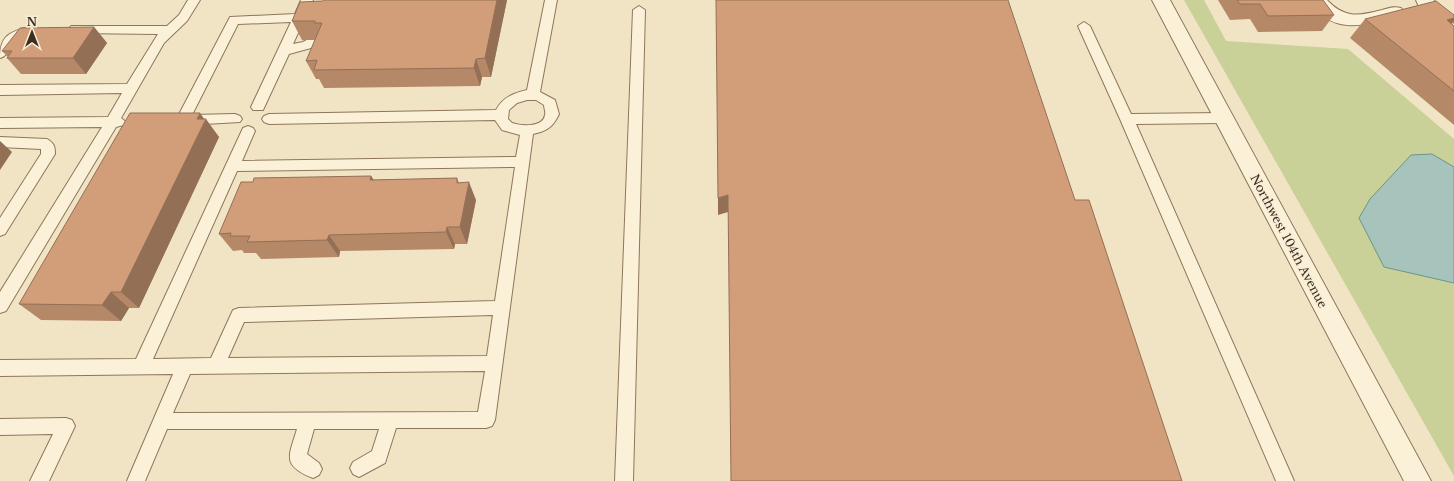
<svg xmlns="http://www.w3.org/2000/svg" width="1454" height="481" viewBox="0 0 1454 481" font-family="'Libre Baskerville',serif">
<style>
.green{fill:#c9d098}
.water{fill:#a7c4bc;stroke:#6d948a}
.lines{fill:none;stroke-linecap:round;stroke-linejoin:round}
.service-casing{stroke:#8e765a;stroke-width:2}
.minor-casing{stroke:#8e765a;stroke-width:2}
.service{fill:#fbf1d9;fill-rule:evenodd}
.minor{fill:#fbf1d9;fill-rule:evenodd}
.wall{fill:#b58868}
.shaded-wall{fill:#936f55}
.building{fill:#d29e79;stroke:#936f55}
.labels{text-anchor:middle;dominant-baseline:central;stroke-width:3.5;stroke-linejoin:round;paint-order:stroke}
.street-label{font-size:12px;fill:#3d2d1e;stroke:#f8eed6}
</style>
<rect width="100%" height="100%" fill="#f1e4c5"/>
<path class="green" d="M1184,0H1204L1226,41L1348,49L1454,139V476Z"/>
<path class="water" d="M1432,154L1454,167V283L1384,267L1359,218L1370,199L1411,155Z"/>
<g class="lines">
<defs>
<path id="service" d="M188,0H200L187,21L164,43L121,118L126,122L124,125L116,127L6,311L0,313V292L102,127L0,128V118L108,117L122,93L0,95V85L127,84L158,34L75,33L69,29L71,26H167L179,15Z
M301,0H313L293,44L303,42L314,36L318,37L320,40L311,48L289,54L263,110H253L251,107L291,22L238,24L192,115L235,114L240,116L242,119L240,122L187,125L178,123L176,120L230,17L295,14Z
M545,0H557L540,92L555,100L559,114C553,127 547,131 533,134L495,420L492,426L486,428H396L385,463L359,477L353,474L350,468L353,462L372,451L379,429H314L307,454L319,463L322,469L319,475L313,478C281,465 289,456 297,429H167L145,481H127L173,374L0,376V360L136,359L243,128L248,126L253,128L255,131L242,161L516,157L520,135L502,130L495,120L269,124L264,122L262,119L264,116L269,114L496,110C503,97 514,93 527,90ZM527,100H536L544,105C544,108 546,112 545,115C543,128 521,126 512,123L508,119L509,110L517,103ZM515,167L495,301L239,308L233,310L211,358L153,359L237,171ZM493,315L487,356L228,358L244,322ZM485,371L478,412L173,413L190,374Z
M639,6L645,10L633,481H615L633,10Z
M1084,22L1090,26L1131,114L1223,113L1228,115L1230,118L1228,121L1223,123L1136,124L1294,481H1276L1120,119L1078,26Z
M31,26L37,30C33,37 23,35 17,40C10,45 9,56 0,58C0,35 10,32 31,26Z
M0,137L47,139C54,143 55,146 55,154L5,234L0,236V218L41,154V149L0,147Z
M66,418L72,420L75,426L49,481H30L53,434L0,435V419Z"/>
<path id="minor" d="M1152,0H1170L1431,481H1404Z
M1308,0H1327C1345,19 1359,16 1382,10C1389,8 1394,6 1401,8L1404,12L1401,16C1366,25 1333,37 1308,0Z
M1416,0H1434L1437,9L1454,24V39L1448,37L1423,16Z"/>
</defs>
<use href="#service" class="service-casing"/>
<use href="#minor" class="minor-casing"/>
<use href="#service" class="service"/>
<use href="#minor" class="minor"/>
</g>
<path class="wall" d="M507,0L491,77H482L480,86L324,88L319,79H316L306,61L315,40H302L292,21Z
M1218,0H1323L1334,15L1322,31L1258,32L1250,19L1230,20Z
M1454,15V21L1452,24L1454,26V125L1350,38L1365,19Z
M94,27L107,43L86,74H21L7,58L8,57L2,51Z
M204,119L219,137L139,308H129L121,321L41,320L19,304Z
M371,176L374,180L457,178L459,183L476,200L467,244H455L454,249L340,251L339,257L261,259L256,253H244L242,250L233,251L219,234Z"/>
<path class="shaded-wall" d="M497,0H507L491,77L485,58Z
M1454,18V21L1441,36L1447,20Z
M94,27L107,43L86,74L73,58Z
M476,59L482,77L480,86L474,68Z
M200,113L205,120L206,119L219,137L139,308L121,292L197,119Z
M0,141L12,152L0,170Z
M371,176L381,193L370,180Z
M469,182L476,200L467,244L460,227Z
M728,195V212L718,215V198Z
M447,227L455,244L454,249L446,232Z
M329,235L340,251L339,257L327,240Z
M111,292L129,308L121,321L102,305Z"/>
<path class="building" d="M324,0H497L485,58L476,59L474,68L314,70L317,60L306,61L322,23H315V21H292L300,2L323,1Z
M716,0H1008L1075,200H1089L1182,481H731L728,195L718,198Z
M1237,0H1323L1334,15L1268,16L1260,4H1240Z
M1436,1L1454,15V18L1447,20L1454,26V91L1365,19Z
M94,27L73,58H7L12,51H2L20,28Z
M130,113H200L197,119H206L121,292H111L102,305L19,304Z
M371,176L370,180L457,178V183L469,182L460,227H447L446,232L329,235L327,240L247,242L250,236H230L231,233L219,234L241,182H253L254,178Z"/>
<g class="labels">
<g class="street-label">
<text transform="translate(1289 241) rotate(62)">Northwest 104th Avenue</text>
</g>
</g>
<g transform="translate(32 32)" stroke="#f8eed6" stroke-width="3" paint-order="stroke">
<path d="M0-3L7 15L0 10L-7 15Z" fill="#3d2d1e"/>
<text y="-6" font-size="11" font-weight="bold" text-anchor="middle" fill="#3d2d1e">N</text>
</g>
</svg>
